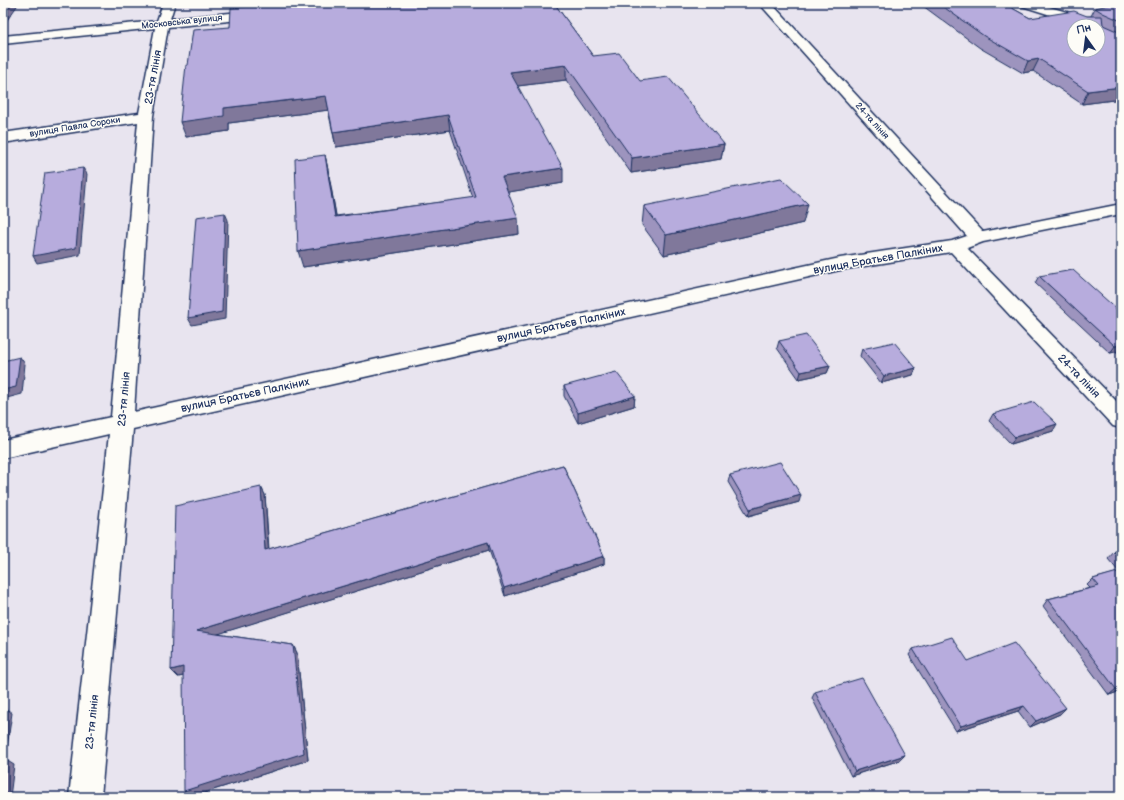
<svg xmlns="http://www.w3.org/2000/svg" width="1124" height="800" viewBox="0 0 1124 800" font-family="'Balsamiq Sans',sans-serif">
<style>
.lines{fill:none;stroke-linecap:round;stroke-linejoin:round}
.street-casing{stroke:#1b2f5e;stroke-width:3}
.street{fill:#fdfcf7;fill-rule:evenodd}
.wall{fill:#9d94be;stroke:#1b2f5e}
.shaded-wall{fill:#80789b;stroke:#1b2f5e}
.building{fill:#b7acdd;stroke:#1b2f5e;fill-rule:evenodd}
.labels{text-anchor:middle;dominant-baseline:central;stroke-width:3;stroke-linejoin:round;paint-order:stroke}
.far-street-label{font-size:9px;fill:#1b2f5e;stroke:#fdfcf7}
.street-label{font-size:11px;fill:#1b2f5e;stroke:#fdfcf7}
</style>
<rect width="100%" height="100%" fill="#e8e4ef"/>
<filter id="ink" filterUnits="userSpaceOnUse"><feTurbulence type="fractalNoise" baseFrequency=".025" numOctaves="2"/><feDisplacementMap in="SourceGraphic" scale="8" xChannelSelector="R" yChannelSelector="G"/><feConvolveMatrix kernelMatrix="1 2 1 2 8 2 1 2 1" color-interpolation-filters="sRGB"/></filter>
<g filter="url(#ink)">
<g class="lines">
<defs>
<path id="street" d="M163,3H175L170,19L260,10L264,11L266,14L264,17L260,18L168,27L153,116L134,412L840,258L952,241L967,236L759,3H771L983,232L1121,204V214L983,242L967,248L1121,406V428L1113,426L951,252L840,270L133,429L101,797H69L109,434L3,458V440L111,417L138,122L3,143V133L139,113L155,28L3,44V36L157,21Z
M1017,3H1036L1084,17L1097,26H1082L1076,23L1019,5Z
M1105,3H1121V9L1107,5Z"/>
</defs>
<use href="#street" class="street-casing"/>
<use href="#street" class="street"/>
</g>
<path class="wall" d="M233,3H554L593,56L640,81L724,144L721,159L631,173L566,80L517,86L563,183L508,192L519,234L303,267L325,155L328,170L336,216L473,198L450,130L336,147L328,110L229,123V131L186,137L188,65L230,27L234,8Z
M919,3H1003L1030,18L1091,16L1095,8H1121V99L1082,104L1033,71L1023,73L980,48Z
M644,206L803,223L664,255L642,225Z
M1039,276L1121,351L1110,353L1035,283Z
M779,341L830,366L827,373L799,379L777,348Z
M862,349L916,368L913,375L881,383L860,356Z
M564,386L635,396L634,406L578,423L564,396Z
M993,414L1053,431L1011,444L989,421Z
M563,465L604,556V564L505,596L489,550L217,634L293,645L297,653L308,760L191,797L184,676L178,677L171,670L261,487L265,495L269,549Z
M730,475L799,502L748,516L728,482Z
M1121,550V691L1109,695L1043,606L1048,599L1090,588L1087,585L1093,579L1119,572L1108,559L1114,552Z
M913,649L968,661L1066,708L1060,714L1030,727L1018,711L956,731L909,655Z
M815,692L905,755L900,760L851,776L812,698Z"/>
<path class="shaded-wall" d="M10,3H16L17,6L3,26V13Z
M233,3H311L235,11Z
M1039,59L1033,71L1023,73L1028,61Z
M566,65V80L510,87V72Z
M1121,87V99L1082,104L1088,91Z
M326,96L329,110L229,123V131L186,137L180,122L224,108Z
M448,115L450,130L336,147L333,132Z
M724,144L721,159L631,173L632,158Z
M325,155L328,170L339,232L335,217Z
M83,168L87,174L80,255L37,263L33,256Z
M563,168V183L503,193L502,177Z
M808,204L803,223L664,255L666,235Z
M225,213L228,220L225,319L192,325L188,318Z
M518,218L519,234L303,267L298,251Z
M1121,345V351L1110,353L1115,346Z
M20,357L25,364L22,394L3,399V390Z
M830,366L827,373L799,379L801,372Z
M916,368L913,375L881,383L884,376Z
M635,396L634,406L578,423V413Z
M1057,424L1053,431L1011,444L1015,437Z
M261,487L265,495L269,558L265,550Z
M801,495L799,502L748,516L750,509Z
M488,542L489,550L202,639L196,631Z
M604,556V564L505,596L504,588Z
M293,645L297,653L308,760L191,797L184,791Z
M183,667L189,675L178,677L171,670Z
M1121,688V691L1109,695L1116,689Z
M1024,706L1018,711L956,731L961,726Z
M5,708L12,713L4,768L3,767V722Z
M1066,708L1060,714L1030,727L1036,721Z
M905,755L900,760L851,776L855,771Z
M6,760L14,765L10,797H3V784Z"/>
<path class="building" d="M3,3H10L3,13Z
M282,3H554L593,56L619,53L640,81L668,77L724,144L632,158L566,65L510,72L563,168L502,177L518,218L298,251L295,159L325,155L335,217L476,197L448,115L333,132L326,96L224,108V116L180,122L186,65H188L193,30L230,27L231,8Z
M938,3H1003L1030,18L1074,11L1087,16H1102L1103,25L1121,33V87L1088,91L1039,59L1028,61L984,36ZM1074,26H1098V50H1074Z
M1114,4L1121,8V21L1103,13L1095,8Z
M83,168L76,248L33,256L45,173Z
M781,178L808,204L666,235L644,206Z
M225,213L222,312L188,318L196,217Z
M1073,270L1121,313V345L1115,346L1039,276Z
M806,335L830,366L801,372L779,341Z
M894,342L916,368L884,376L862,349Z
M20,357L16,387L3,390V361Z
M616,372L635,396L578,413L564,386Z
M1034,402L1057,424L1015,437L993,414Z
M780,462L801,495L750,509L730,475Z
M563,465L604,556L504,588L488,542L196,631L293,645L304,753L184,791L183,667L171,670L175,506L261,487L265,550Z
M1121,550V560L1114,552Z
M1121,571V688L1116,689L1048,599L1099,586L1093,579Z
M952,637L968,661L1014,643L1066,708L1036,721L1024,706L961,726L913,649Z
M862,678L905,755L855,771L815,692Z
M3,708H5L3,722Z
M6,760L3,784V761Z"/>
</g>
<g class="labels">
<g class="far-street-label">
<text transform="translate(182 22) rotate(-6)">Московська вулиця</text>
<text transform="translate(872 121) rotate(48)">24-та лінія</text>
<text transform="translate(75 127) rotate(-9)">вулиця Павла Сороки</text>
</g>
<g class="street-label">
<text transform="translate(153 77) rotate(-80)">23-тя лінія</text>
<text transform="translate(878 259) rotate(-10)">вулиця Братьєв Палкіних</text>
<text transform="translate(561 325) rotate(-12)">вулиця Братьєв Палкіних</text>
<text transform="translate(1079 376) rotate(46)">24-та лінія</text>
<text transform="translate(245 395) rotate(-12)">вулиця Братьєв Палкіних</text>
<text transform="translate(124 399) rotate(-85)">23-тя лінія</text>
<text transform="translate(92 722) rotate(-84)">23-тя лінія</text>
</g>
</g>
<rect width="1124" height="800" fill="none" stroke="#fdfcf7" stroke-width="16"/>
<rect x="8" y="8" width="1108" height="784" fill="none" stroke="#1b2f5e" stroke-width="1.5" filter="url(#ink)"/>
<g transform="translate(1086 38) rotate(346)"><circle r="19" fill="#fdfcf7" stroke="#a3aaba"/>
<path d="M0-3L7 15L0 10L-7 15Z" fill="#1b2f5e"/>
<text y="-6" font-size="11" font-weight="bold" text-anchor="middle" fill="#1b2f5e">Пн</text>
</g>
</svg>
